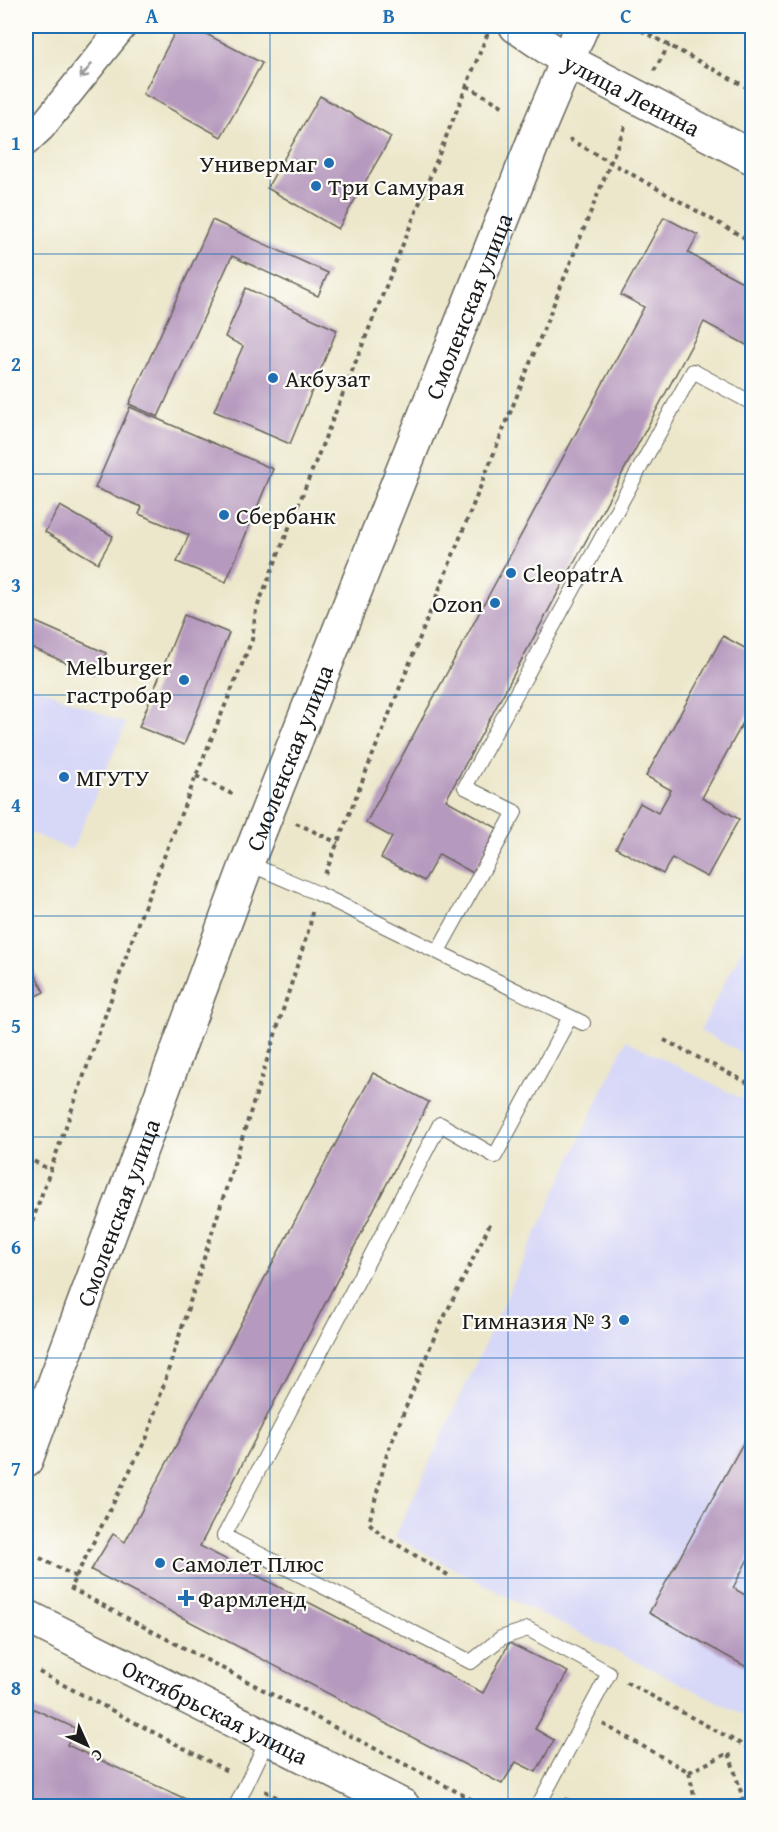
<svg xmlns="http://www.w3.org/2000/svg" width="778" height="1832" viewBox="0 0 778 1832" font-family="'Gentium Book Plus',serif">
<style>
.built{fill:#d7d7f8}
.building{fill:#b699be}
.lines{fill:none;stroke-linecap:round;stroke-linejoin:round}
.lane-casing{stroke:#656359;stroke-width:16}
.street-casing{stroke:#656359;stroke-width:30}
.secondary-casing{stroke:#656359;stroke-width:36}
.path{stroke:#656359;stroke-width:4;stroke-dasharray:4.5 4.5;stroke-linecap:butt}
.lane{stroke:#fff;stroke-width:14}
.street{stroke:#fff;stroke-width:27}
.secondary{stroke:#fff;stroke-width:33}
.oneway{stroke:#999}
.grid{fill:none;stroke:#1f6fb2;stroke-width:1.5;stroke-opacity:0.55}
.poi-dot{fill:#1f6fb2;stroke:#fdfcf7;stroke-width:2}
.labels{text-anchor:middle;dominant-baseline:central;stroke-width:4.5;stroke-linejoin:round;paint-order:stroke}
.street-label{font-size:24px;fill:#1c1c1c;stroke:#fdfcf7}
.poi-label{font-size:24px;fill:#1c1c1c;stroke:#fdfcf7;text-anchor:start}
.neatline{fill:none;stroke:#1f6fb2;stroke-width:2}
.grid-label{font-size:20px;text-anchor:middle;font-weight:bold;fill:#1f6fb2}
</style>
<rect width="100%" height="100%" fill="#fdfcf7"/>
<filter id="ink" filterUnits="userSpaceOnUse"><feTurbulence type="fractalNoise" baseFrequency=".0167" numOctaves="2"/><feDisplacementMap in="SourceGraphic" scale="12" xChannelSelector="R" yChannelSelector="G"/><feConvolveMatrix kernelMatrix="1 2 1 2 8 2 1 2 1" color-interpolation-filters="sRGB"/></filter>
<filter id="wash" filterUnits="userSpaceOnUse"><feTurbulence type="fractalNoise" baseFrequency=".008" numOctaves="4" result="noise"/><feDisplacementMap in="SourceGraphic" scale="24" xChannelSelector="R" yChannelSelector="G"/><feGaussianBlur stdDeviation="1.35" result="paint"/><feColorMatrix in="noise" values="0 0 0 0 0 0 0 0 0 0 0 0 0 0 0 0 0 1.4 0 .05"/><feComposite in="paint" operator="in"/></filter>
<g filter="url(#wash)">
<rect width="100%" height="100%" fill="#ece7ca"/>
<path class="built" d="M28,683L126,724L72,850L26,831V688Z
M752,929V1058L700,1031Z
M626,1040L752,1104V1719L515,1601L395,1537Z"/>
<g id="blocks">
<path class="building" d="M178,26H191L262,63L221,137L143,94Z
M320,96L391,137L338,229L267,188Z
M664,217L698,235L688,253L752,287V348L704,322L446,800L497,828L473,873L439,854L424,881L381,858L392,837L366,823L644,307L621,295Z
M212,220L328,273L318,296L232,256L158,417L129,404Z
M246,288L337,330L290,444L214,411L243,346L225,337Z
M130,407L273,469L226,582L177,562L189,535L139,514L142,507L95,488Z
M60,506L113,536L98,563L45,532Z
M184,615L229,633L184,745L139,727Z
M29,619L106,653L96,676L26,645V627Z
M723,636L752,652V706L702,798L739,819L707,877L672,858L663,874L616,848L640,803L658,813L671,790L646,776Z
M26,955L44,992L26,1001Z
M373,1073L429,1102L200,1546L483,1693L509,1643L568,1672L535,1729L554,1740L536,1772L516,1762L502,1784L91,1570L113,1534L125,1542Z
M752,1427V1551L733,1588L752,1599V1670L649,1613Z
M34,1709L75,1728L67,1745L201,1806H26V1728Z"/>
</g>
</g>
<g filter="url(#ink)">
<use href="#blocks" fill-opacity="0" stroke="#656359" stroke-width="1.5"/>
<g class="lines">
<defs>
<path id="lane" d="M247,863L317,893L583,1023
M438,951L515,812L465,787L693,371L752,403
M236,1806L268,1739
M538,1806L609,1673L528,1629L501,1638L471,1662L224,1536L440,1124L495,1156L570,1017"/>
<path id="street" d="M26,142L41,128L123,26"/>
<g id="secondary">
<path id="s1" d="M516,26L566,60L752,157"/>
<path id="s2" d="M26,1460L247,863L540,125L582,26"/>
<path id="s3" d="M26,1616L403,1806"/>
</g>
</defs>
<use href="#lane" class="lane-casing"/>
<use href="#street" class="street-casing"/>
<use href="#secondary" class="secondary-casing"/>
<path class="path" d="M633,26L752,90
M651,35L656,26
M654,71L669,45
M467,86L504,107
M569,139L752,242
M196,776L234,795
M296,823L338,843
M325,874L626,124
M312,912L310,925L147,1437L70,1588L484,1806
M664,1040L752,1085
M26,1157L50,1170
M26,1239L139,920L196,776L252,640L256,610L487,35L473,26
M40,1558L76,1577
M448,1575L383,1536L369,1523L387,1454L433,1340L492,1220
M39,1672L229,1772
M626,1682L752,1750
M603,1724L689,1772L696,1806
M689,1772L729,1753L743,1799
M265,1791L293,1806
M565,1799L581,1806
M722,1806L743,1799L752,1804"/>
<use href="#lane" class="lane"/>
<use href="#street" class="street"/>
<use href="#secondary" class="secondary"/>
</g>
<defs><path id="oneway-shaft" d="M-6 0H5M1.5-3L5.5 0L1.5 3" fill="none" stroke-width="1.6" stroke-linecap="round" stroke-linejoin="round" transform="scale(1.5)"/></defs>
<use class="oneway" href="#oneway-shaft" transform="translate(86 71) rotate(129)"/>
</g>
<path class="grid" d="M270,26V1806M508,26V1806M26,254H752M26,474H752M26,695H752M26,916H752M26,1137H752M26,1358H752M26,1578H752"/>
<g class="poi-dot">
<circle cx="329" cy="163" r="6"/>
<circle cx="316" cy="186" r="6"/>
<circle cx="273" cy="378" r="6"/>
<circle cx="224" cy="515" r="6"/>
<circle cx="511" cy="573" r="6"/>
<circle cx="495" cy="603" r="6"/>
<circle cx="184" cy="680" r="6"/>
<circle cx="64" cy="777" r="6"/>
<circle cx="624" cy="1320" r="6"/>
<circle cx="160" cy="1563" r="6"/>
<path d="M183 1589h6v6h6v6h-6v6h-6v-6h-6v-6h6z"/>
</g>
<g class="labels">
<g class="street-label">
<text stroke="none"><textPath href="#s1" startOffset="135">улица Ленина</textPath></text>
<text stroke="none"><textPath href="#s2" startOffset="1236">Смоленская улица</textPath></text>
<text stroke="none"><textPath href="#s2" startOffset="750">Смоленская улица</textPath></text>
<text stroke="none"><textPath href="#s2" startOffset="264">Смоленская улица</textPath></text>
<text stroke="none"><textPath href="#s3" startOffset="212">Октябрьская улица</textPath></text>
</g>
<g class="poi-label">
<text x="317" y="163" text-anchor="end">Универмаг</text>
<text x="328" y="186">Три Самурая</text>
<text x="285" y="378">Акбузат</text>
<text x="236" y="515">Сбербанк</text>
<text x="523" y="573">CleopatrA</text>
<text x="483" y="603" text-anchor="end">Ozon</text>
<text x="172" y="666" text-anchor="end">Melburger<tspan x="172" dy="28">гастробар</tspan></text>
<text x="76" y="777">МГУТУ</text>
<text x="612" y="1320" text-anchor="end">Гимназия № 3</text>
<text x="172" y="1563">Самолет Плюс</text>
<text x="198" y="1598">Фармленд</text>
</g>
</g>
<rect width="778" height="1832" fill="none" stroke="#fdfcf7" stroke-width="66"/>
<g transform="translate(87 1745) rotate(135)" stroke="#fdfcf7" stroke-width="4.5" paint-order="stroke">
<path d="M0-4.5L10 22L0 15L-10 22Z" fill="#1c1c1c"/>
<text y="-9" font-size="16" font-weight="bold" text-anchor="middle" fill="#1c1c1c">С</text>
</g>
<rect x="33" y="33" width="712" height="1766" class="neatline"/>
<g class="grid-label">
<text x="152" y="23">A</text>
<text x="389" y="23">B</text>
<text x="626" y="23">C</text>
<text x="16" y="150">1</text>
<text x="16" y="371">2</text>
<text x="16" y="592">3</text>
<text x="16" y="812">4</text>
<text x="16" y="1033">5</text>
<text x="16" y="1254">6</text>
<text x="16" y="1475">7</text>
<text x="16" y="1695">8</text>
</g>
</svg>
